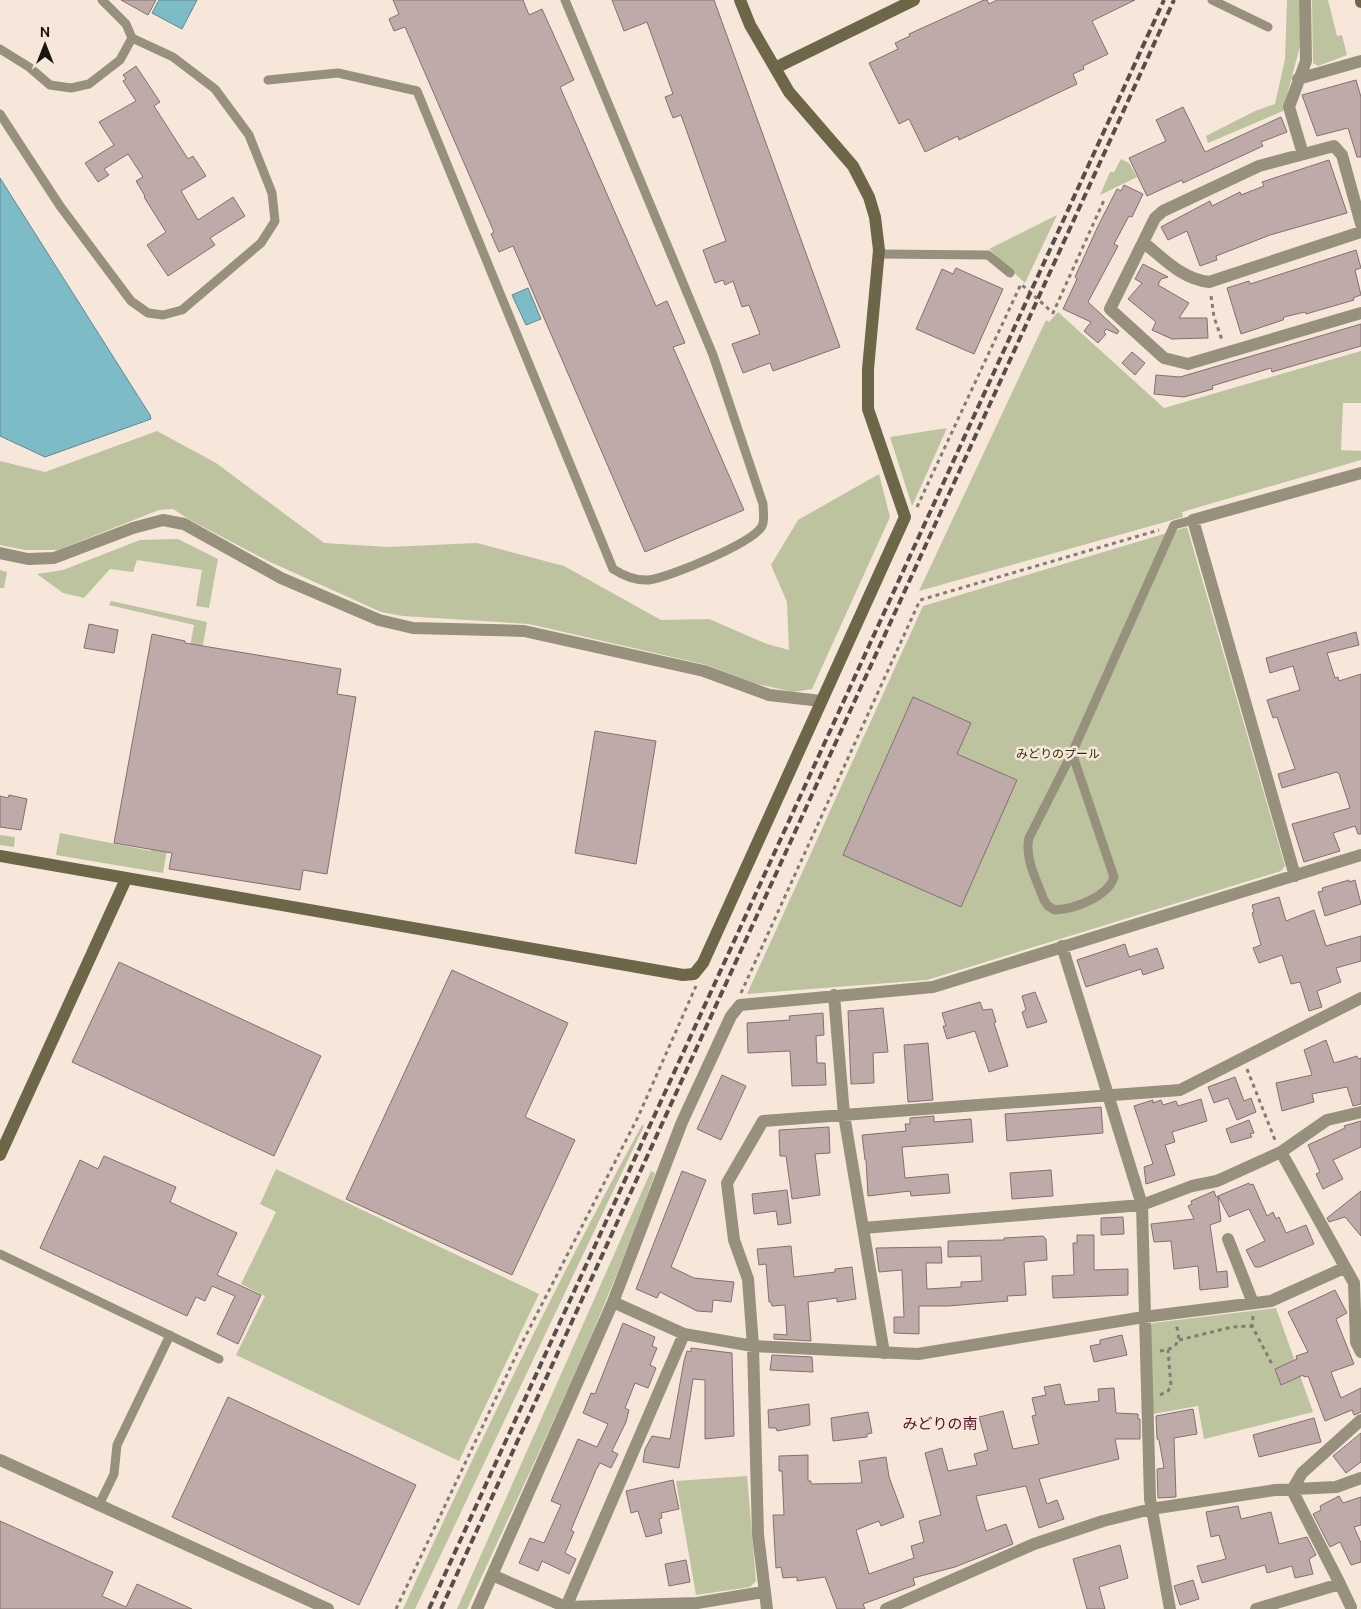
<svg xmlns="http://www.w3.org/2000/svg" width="1361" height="1609" viewBox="0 0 1361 1609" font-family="Ubuntu,'Noto Sans JP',sans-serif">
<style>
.green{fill:#bcc39e}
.water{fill:#7dbbc6;stroke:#5f898f}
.building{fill:#beaaa8;stroke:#83706f}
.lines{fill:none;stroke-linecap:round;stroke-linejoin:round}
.path{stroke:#847b72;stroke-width:3;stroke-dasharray:4 4;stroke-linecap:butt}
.lane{stroke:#96907d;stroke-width:9}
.street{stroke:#96907d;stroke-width:12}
.secondary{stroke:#6e6649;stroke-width:12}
.rail{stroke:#564e48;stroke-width:4;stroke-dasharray:8 4;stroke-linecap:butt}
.labels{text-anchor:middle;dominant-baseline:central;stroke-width:5;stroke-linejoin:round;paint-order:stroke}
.park-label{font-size:12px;fill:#2b2f09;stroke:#f6e7da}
.quarter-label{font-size:15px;fill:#500b20;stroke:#f6e7da}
</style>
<rect width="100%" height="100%" fill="#f6e7da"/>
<path class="green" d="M1287,0H1299L1300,46L1283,111L1208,143L1206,136L1255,111L1275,104L1285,59Z
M1312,0H1328L1337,36L1342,35L1347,55L1318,66L1313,63Z
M1121,159L1129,163L1137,177L1100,195L1110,172H1114Z
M1057,215L1025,283L989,249Z
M1058,312L1164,408L1361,351V403H1343L1341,450L1361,451V460L1182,512L1183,517L919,591L1046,320L1049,322Z
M947,428L914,502L912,506L890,437Z
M157,431L216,463L324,543L388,547L477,543L564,566L661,620L709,619L767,644L789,650L787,602L771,565L798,520L879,474L890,517L812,689L793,692L753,683L707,665L529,624L403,616L381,612L268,561L190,520L173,509L159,510L58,550H25L0,545V461L45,472Z
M1187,527L1285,866L1281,871L927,980L747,994L923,606Z
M178,539L218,559L209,608L196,606L202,570L137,560L133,572L110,569L84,598L63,593L37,574L63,570L140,540Z
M0,570L7,572L4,588H0Z
M111,601L207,622L163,873L56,855L60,833L151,851L194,625L109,605Z
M0,835L15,837L14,847L0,845Z
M642,1125L644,1126L415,1609H403C478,1445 556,1283 642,1125Z
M276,1169L539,1294L459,1461L236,1355L265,1296L241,1284L276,1212L260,1204Z
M651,1171L655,1173C603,1322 532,1465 467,1609H457Z
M1276,1308L1313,1412L1204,1439L1198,1406L1153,1414L1148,1329L1153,1323Z
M747,1476L756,1581L750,1587L696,1595L676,1481Z"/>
<path class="water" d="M159,0H197L182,29L152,13Z
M0,178L150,415L151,419L45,457L0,436Z
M528,288L541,319L526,325L512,295Z"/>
<path class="building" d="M121,0H156L148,15Z
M393,0H523L529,15L542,9L574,80L560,87L656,306L667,301L685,343L673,347L744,510L645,552L513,246L499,252L491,234L494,232L405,27L394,31L389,19L399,14Z
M612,0H714L840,347L773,371L770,363L743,373L732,344L760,334L749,305L742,307L733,281L725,285L723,280L715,283L703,250L726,241L681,115L673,118L665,97L673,94L647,22L624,31Z
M984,0H987L989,4L997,0H1135L1092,21L1108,54L1083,66L1084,69L1073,74L1077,84L959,140L958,136L925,152L909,119L899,124L869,63L898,49L895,43L910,36L909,34Z
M136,66L160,102L154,106L188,159L193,156L206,176L181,191L198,220L233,197L245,216L210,238L215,245L168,276L147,245L166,232L144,197L145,196L136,181L143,177L128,154L104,169L109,175L98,182L85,163L114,145L99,122L136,101L123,81L126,79L123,75Z
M1356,80L1361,97V157H1357L1348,128L1317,136L1302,95Z
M1183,107L1205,152L1281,117L1287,132L1261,142L1263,146L1183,183L1182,180L1147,196L1129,158L1166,141L1156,120Z
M1329,160L1347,213L1270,235L1216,256L1217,260L1200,266L1187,231L1168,240L1161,227L1210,201L1212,206L1240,192L1241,195L1264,186L1262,182Z
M1124,185L1143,194L1132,217L1129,216L1114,244L1118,246L1088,302L1119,331L1117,334L1106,329L1104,332L1106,334L1098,343L1084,331L1091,322L1063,309L1077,279L1075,277L1098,226L1117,189L1121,191Z
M1356,250L1361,268L1355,270L1361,295L1353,298L1354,300L1306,314L1305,312L1284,317L1283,320L1241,334L1227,288L1249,281L1250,284Z
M1143,264L1168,277L1161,279L1158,285L1189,303L1179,318H1207L1208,338L1172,339L1152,330L1156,322L1128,299L1142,283L1135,279Z
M956,268L1003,289L974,354L916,329L942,269L953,274Z
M1361,324V346L1272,372L1271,368L1212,386L1213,389L1184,397L1154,394L1156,375L1180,377Z
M1132,352L1145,363L1135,375L1122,363Z
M89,624L118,630L114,653L84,648Z
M1356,632L1359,645L1327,653L1335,678L1338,677L1339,681L1361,674V834H1358L1355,826L1333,833L1340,851L1304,862L1292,824L1350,808L1339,774L1337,772L1282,788L1278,774L1295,769L1277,717L1273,718L1267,700L1300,690L1293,666L1270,673L1266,658Z
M152,634L185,641V643L341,669L337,694L356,697L327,874L303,870L300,890L169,869L172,853L114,843Z
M913,697L971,723L957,754L1017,780L961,907L843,855Z
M595,731L656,741L636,864L575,853Z
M9,795L27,799L21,830L0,827V796L8,798Z
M1349,880V882L1355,880L1361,904L1325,916L1318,892L1323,891L1322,888Z
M1279,897L1286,921L1314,910L1326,946L1361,936V961L1336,968L1341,982L1317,991L1322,1007L1309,1011L1300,982L1291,984L1282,955L1259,963L1253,948L1261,945L1252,913L1254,912L1252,905Z
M1125,944L1129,957L1157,948L1164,968L1143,975L1141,969L1086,987L1077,960Z
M119,962L321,1056L274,1156L72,1062Z
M452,970L568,1023L525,1117L575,1140L512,1275L346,1199Z
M1035,992L1047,1022L1027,1028L1022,1012L1026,1010L1022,996Z
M980,1002L983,1010L992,1009L996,1022L994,1023L1008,1066L989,1072L975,1031L947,1039L943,1026H946L942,1013Z
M883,1008L888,1052L873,1053L874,1083L851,1084L848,1011Z
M823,1013L824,1035L816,1036L817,1063H825L826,1085L792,1086L790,1051L748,1053L747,1023L790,1020L789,1016Z
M1326,1040L1334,1063L1357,1056L1358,1059L1361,1058V1104L1353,1106L1347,1087L1312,1094L1314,1102L1282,1111L1276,1083L1312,1075L1304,1050Z
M928,1043L933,1100L908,1102L904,1045Z
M722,1075L746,1086L721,1140L697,1129Z
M1235,1077L1244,1101L1251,1098L1256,1112L1237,1120L1228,1098L1214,1103L1208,1087Z
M1201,1099L1207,1121L1172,1132L1175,1142L1165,1145L1175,1175L1146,1184L1144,1167L1153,1164L1134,1106L1153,1100V1103L1161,1100L1163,1105L1176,1101L1178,1106Z
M1101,1107L1103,1133L1007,1141L1005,1114Z
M934,1116V1122L971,1119L973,1142L902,1147L905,1178L948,1174L950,1193L911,1196L910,1191L868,1196L866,1160H865L862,1135L906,1131L905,1124H910V1118Z
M1249,1120L1254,1133L1250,1134L1252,1137L1231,1143L1226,1129Z
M1361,1121V1147L1333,1160L1343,1179L1323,1189L1316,1174L1320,1172L1308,1145L1345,1128L1344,1126Z
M829,1127L830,1153L815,1154L820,1195L792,1199L786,1156H780L779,1130Z
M104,1156L176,1187L170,1202L237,1233L217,1275L261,1295L238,1344L217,1334L235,1296L212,1286L205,1301L196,1297L187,1316L40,1248L80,1160L98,1169Z
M1051,1170L1053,1196L1012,1199L1010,1173Z
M682,1171L706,1180L671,1267L694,1278L734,1282L731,1302L713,1300L712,1312L697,1311L660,1292L657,1298L636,1289Z
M1249,1183L1250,1185L1253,1184L1267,1216L1273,1212L1276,1219L1279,1217L1286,1233L1306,1225L1314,1244L1260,1267H1255L1246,1250L1265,1241L1249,1209L1229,1217L1218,1196Z
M787,1190L791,1223L778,1225L776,1211L754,1214L752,1194Z
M1214,1191L1216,1197L1218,1196L1221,1221L1210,1225L1217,1272L1227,1271L1228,1287L1200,1290L1198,1266L1174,1269L1171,1241L1154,1242L1151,1224L1194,1219L1188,1206L1192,1204L1191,1201Z
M1361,1191V1236L1345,1217L1329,1222L1327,1218Z
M1123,1217L1124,1234L1101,1235V1218Z
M1077,1235H1094V1270L1128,1269V1295L1053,1298L1052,1276L1074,1275L1073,1243H1077Z
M1043,1236L1046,1239L1047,1260L1024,1262L1026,1295L1007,1296L1008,1301L948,1306H919V1334L894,1333V1317H904L902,1270L879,1272L876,1248L941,1247L942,1263H926L927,1289L961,1287V1282L982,1281L981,1256L948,1257V1241L1004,1240V1238Z
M791,1246L794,1277L835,1272V1269L852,1267L856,1299L837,1302V1298L808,1302L811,1341L774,1339V1334L787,1335L785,1305L772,1306L771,1302H769L766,1264L759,1265L757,1249Z
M1335,1290L1347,1313L1336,1319L1354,1364L1331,1372L1341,1398L1361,1388V1412L1354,1415L1352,1410L1325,1421L1308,1376L1304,1377L1303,1375L1281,1385L1275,1369L1297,1359L1296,1356L1308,1352L1288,1312Z
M623,1323L655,1337L652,1346L657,1348L650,1365L656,1368L648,1388L635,1383L625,1408L629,1410L626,1422L612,1451L618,1454L611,1468L600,1463L596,1470L571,1530L574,1532L565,1553L576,1559L569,1574L542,1561L538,1571L519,1563L530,1538L544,1543L561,1505L551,1501L578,1439L597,1447L608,1424L583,1413L591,1393L595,1394Z
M1122,1335L1127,1355L1094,1362L1090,1346L1100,1344V1340Z
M691,1348L732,1353L734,1436L705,1439V1380L693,1379L679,1468L643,1462L645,1449L652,1436L670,1439L684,1361L687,1351L691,1352Z
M772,1355L812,1357L813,1372L770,1370Z
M1060,1384L1065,1405L1099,1401L1098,1389L1114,1388L1116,1413L1138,1414V1419H1140V1439H1115L1119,1459L1039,1479L1047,1504L1057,1500L1064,1519L1039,1528L1026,1486L976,1496L986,1531L1006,1524L1013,1544L955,1567L913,1578L915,1585L863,1604L865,1609H837L825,1577L797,1581V1577L783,1578L781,1567L776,1568L773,1515H784L782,1471H779V1456L808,1455V1481H811V1484L862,1483L859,1461L886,1457L889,1477L904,1517L881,1526L879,1521L856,1530L869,1574L914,1558L911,1546L924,1542L919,1521L941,1515L925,1453L942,1448L948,1471L977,1465L974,1454L988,1450L979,1417L1003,1411L1013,1449L1039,1444L1032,1416L1036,1415L1032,1398L1046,1395L1044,1387Z
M228,1397L416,1485L359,1605L172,1517Z
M809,1404L810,1425L777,1431L776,1428H769L768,1410Z
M1193,1409L1197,1434L1174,1438L1176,1497L1158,1498L1157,1469L1164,1468L1159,1440L1157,1439L1156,1416Z
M868,1412L872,1433L867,1434V1437L833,1441L831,1418Z
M1314,1418L1321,1442L1259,1457L1253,1435Z
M1361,1433V1462L1346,1473L1333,1456Z
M673,1480L679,1509L661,1513L662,1518L659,1519L662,1533L646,1537L638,1511L631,1513L626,1491Z
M1339,1496L1343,1503L1361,1497V1525L1354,1527L1361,1543V1562L1351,1565L1340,1542L1330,1547L1313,1514L1321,1510L1320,1506Z
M1238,1506L1241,1519L1271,1512L1279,1544L1307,1537L1316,1555L1309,1559L1313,1574L1295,1578L1292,1566L1267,1573L1265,1565L1202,1583L1197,1566L1226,1559L1219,1535L1211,1537L1206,1512Z
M0,1521L113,1572L102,1596L126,1607L137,1584L192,1609H0Z
M1120,1545L1128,1578L1099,1587L1105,1609H1087L1073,1559Z
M686,1560L690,1582L669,1586L665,1564Z
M1193,1580L1199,1599L1180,1605L1174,1586Z"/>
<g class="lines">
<path class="path" d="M1211,296L1214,317L1222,340
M917,507L1021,284L1053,313L1105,198
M741,993L920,600L1159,530
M1247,1069L1275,1140
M1253,1316L1252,1326L1272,1364
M1179,1340L1232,1327L1252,1326
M1160,1351C1177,1349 1182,1341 1176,1325
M1160,1395L1168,1391L1171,1386L1168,1350
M396,1609L522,1343L638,1117L696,986"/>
<path class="lane" d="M1212,0L1268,27
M0,49L29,67L50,85L71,88L89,84L120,60L132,38L126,24L102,0
M268,80L338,73L417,91L613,569C624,576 636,581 649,580C670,577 753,543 762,526C765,521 763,510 763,504L713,355L565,0
M0,114L60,206L131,301L148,313L163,315L182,310L261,243L275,221L272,193L249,135L215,89L173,57L132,38
M878,254L988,255L1010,273
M1072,753L1114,877C1108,897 1074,909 1055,910L1048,906L1044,900C1037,881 1024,857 1029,838L1072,753L1174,525L1193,520
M0,1254L219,1359
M99,1505L114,1474L117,1445L170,1335"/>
<path class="street" d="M1298,79L1361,61
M1303,154L1289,107L1306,61L1305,0
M1361,224L1342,155L1334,146L1259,166L1163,211L1155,218L1110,309L1164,358L1188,364L1361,313
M1143,242C1164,259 1182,279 1209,282L1361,232
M0,553L28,559L54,558L133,528L163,520L184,524L281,578L379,620L413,628L524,631L704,671L769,695L821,701
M1295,876L1193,520L1361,473
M1062,946L1142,1205L1150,1499L1170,1609
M834,995L844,1115L884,1353
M1281,1152L1327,1120L1361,1112
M863,1228L1142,1205L1192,1186L1217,1181L1281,1152L1354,1283L1356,1342L1361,1352
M1228,1239L1253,1303
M613,1302L684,1334L753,1346L918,1354L1144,1317L1271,1301L1344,1268
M0,1460L328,1609
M492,1575L566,1607L697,1603L763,1592
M1340,1584L1351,1607
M566,1607L684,1334
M477,1609L613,1302L682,1122L731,1016L740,1005L933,987L1361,855
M767,1609L758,1535L753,1346L748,1279L734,1240L727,1183L763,1121L1180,1090L1361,998
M886,1609L1034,1544L1103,1521L1151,1509L1275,1490L1336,1487L1361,1478
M1256,1609L1340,1584L1292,1490L1302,1473L1361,1420"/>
<path class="secondary" d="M1361,0V2
M775,68L914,0
M0,856L683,975L694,974L703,963L905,517L868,409V369L879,250L875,217L869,197L853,166L789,92L750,25L740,0
M0,1155L126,879"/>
<path class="rail" d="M429,1609L1164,0
M441,1609L1174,0"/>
</g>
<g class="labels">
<g class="park-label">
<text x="1058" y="753">みどりのプール</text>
</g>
<g class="quarter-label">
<text x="940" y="1423">みどりの南</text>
</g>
</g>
<g transform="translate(45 45)" stroke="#f6e7da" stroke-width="4" paint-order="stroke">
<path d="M0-4L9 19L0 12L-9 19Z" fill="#191410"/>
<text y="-8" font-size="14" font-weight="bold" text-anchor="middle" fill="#191410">N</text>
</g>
</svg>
